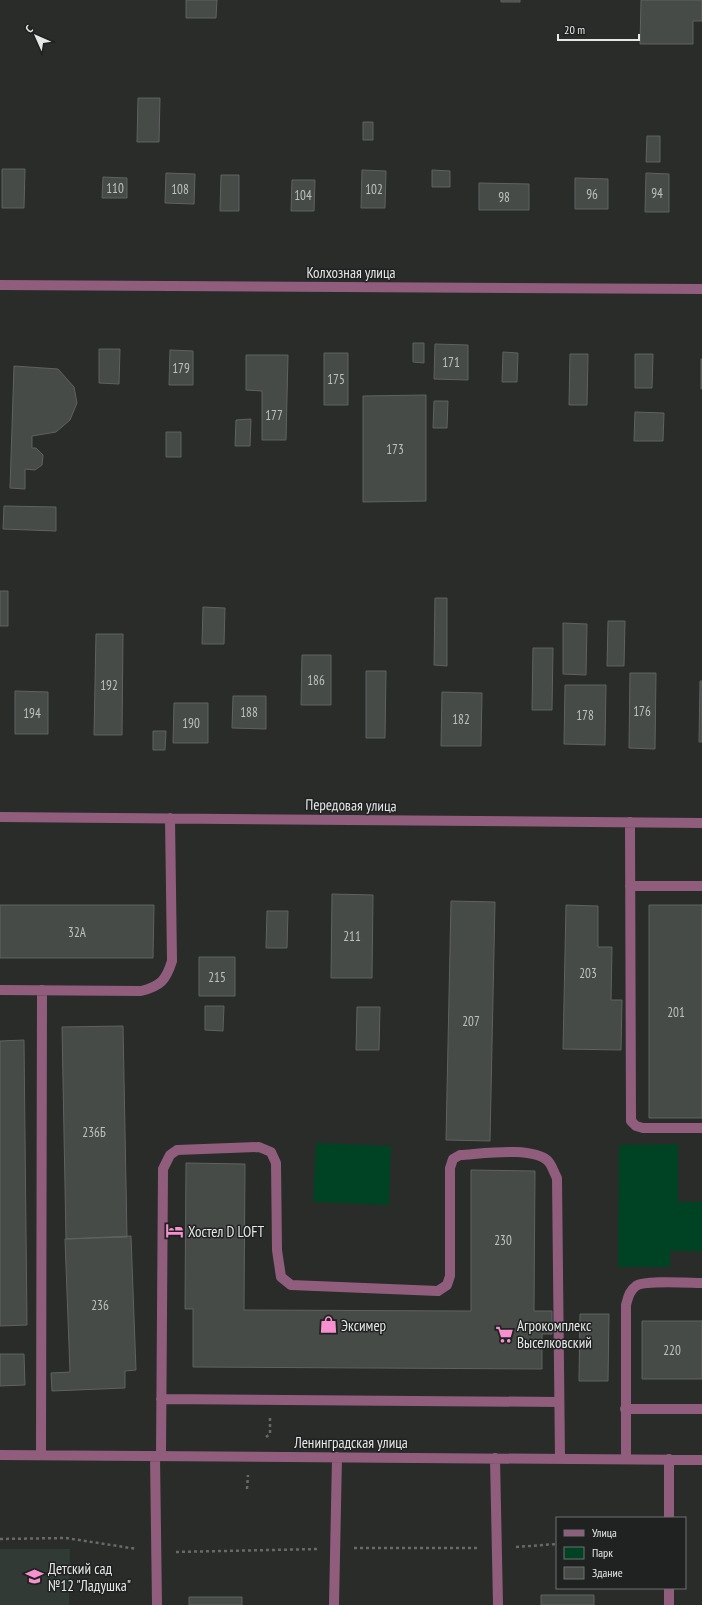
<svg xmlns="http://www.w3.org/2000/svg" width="702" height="1605" viewBox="0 0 702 1605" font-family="'PT Sans Narrow',sans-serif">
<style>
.built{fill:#323a35}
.green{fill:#004324}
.building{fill:#474b48;stroke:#5f6260}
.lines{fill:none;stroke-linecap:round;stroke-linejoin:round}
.path{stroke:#676a67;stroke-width:2.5;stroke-dasharray:3 3;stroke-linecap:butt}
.minor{stroke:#915d7c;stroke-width:10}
.labels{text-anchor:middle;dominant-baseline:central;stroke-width:3;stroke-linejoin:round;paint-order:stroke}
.number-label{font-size:13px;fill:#bec1bf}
.street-label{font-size:15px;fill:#e6e8e7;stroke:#1f2220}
.poi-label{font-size:15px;fill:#e6e8e7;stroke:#1f2220;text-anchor:start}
</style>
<rect width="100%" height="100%" fill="#292c29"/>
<path class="built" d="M0,1549H70L69,1605H0Z"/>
<path class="green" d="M316,1143L391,1146L389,1205L313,1202Z
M678,1144V1202H702V1251H670V1267H618L619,1145Z"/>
<path class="building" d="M186,0H217L216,18H186Z
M501,0H520V2H501Z
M641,0H702V21H693V44H640Z
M138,98H160L159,142H137Z
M363,122H373V140H363Z
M647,136H660V162H646Z
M2,169H25L24,208H2Z
M362,170L386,171L385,208H361Z
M432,170L450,171V187H432Z
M166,173L195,174L194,204L165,203Z
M646,173L669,174V212H645Z
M221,175H239V211H220Z
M103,177L127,178V198H102Z
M575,178L608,179V209H575Z
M292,180H315L314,211H291Z
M479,183L529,184V210H479Z
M413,343H424V363L413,362Z
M435,344L468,345V380L434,379Z
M99,349H120L119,384L99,383Z
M170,350L193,351V385H169Z
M503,352L518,353L517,382H502Z
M324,353H348V405H324Z
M570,354H588L587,405H569Z
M635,354H653L652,388H635Z
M246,355H288L286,440H262V391L246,390Z
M701,359H702V389H701Z
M14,366L58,369L74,387L77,403L70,420L56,432L32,436V448H36L43,455L42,465L35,470L25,469V489L10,488Z
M426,395V501L363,502V396Z
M434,401H448L447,428H433Z
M635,412L664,413L663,441H634Z
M251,419L250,446H235L236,420Z
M166,432H181V457H166Z
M4,506L56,507V531L3,529Z
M0,591H8V626H0Z
M435,598H447V666L434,665Z
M203,607L225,608L224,644H202Z
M608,621H625L624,666H607Z
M563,623L587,624L586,675L563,674Z
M96,634H123L122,735H94Z
M533,648H553L552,710H532Z
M302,655H331V705H301Z
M366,671H386L385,738H366Z
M630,673H656L655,749L629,748Z
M700,681H702V742H699Z
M565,685H606L605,745L564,744Z
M15,691L48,692V734H15Z
M442,692L482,693L481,746H441Z
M233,696H266V729L232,728Z
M174,703H208V743H173Z
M153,731H166L165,750H153Z
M332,894L373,895L372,978H331Z
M451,901L495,902L490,1141L446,1140Z
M0,905H154L153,958H0Z
M566,905L598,906V947H612L611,1000H622L621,1050L563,1049Z
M649,905H702V1118H649Z
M267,911H288L287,948H266Z
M199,957H235V996H199Z
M205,1006H224L223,1031L205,1030Z
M357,1007H380L379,1050H356Z
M123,1026L127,1237L66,1239L62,1027Z
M24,1040L27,1325L0,1326V1041Z
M186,1163L245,1164L244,1310L471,1311V1170L535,1171L534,1311H552V1334H542V1369L193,1367V1309H185Z
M131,1236L136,1370L125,1371V1388L52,1391L51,1373L70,1372L65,1239Z
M580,1314H609L608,1381H579Z
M642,1321H702V1379H642Z
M0,1354H24L25,1385L0,1386Z
M541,1595H594V1605H541Z
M189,1597H242V1605H189Z"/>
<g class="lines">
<path class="path" d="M266,1437L270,1434V1418
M247,1489L248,1475
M0,1539L66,1538L137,1549
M516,1547L557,1544
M354,1548H479
M176,1552L317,1549"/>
<path class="minor" d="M0,285L702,289
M0,817L702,823
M630,822L631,1121L636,1126L643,1128H702
M630,886H702
M0,990L141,991C161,986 166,980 172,961L170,818
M161,1399L559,1402
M625,1409H702
M0,1455L702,1460
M41,1455L42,990
M155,1456L157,1605
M161,1456L163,1169L170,1155L177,1150L259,1147L271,1152L276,1163L277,1250L281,1277L291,1285L438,1291L447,1285L450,1276V1168L453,1159L460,1155C481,1154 532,1146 548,1161C552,1165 554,1173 557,1178L560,1459
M495,1458L498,1605
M626,1459V1305C628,1298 629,1291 636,1286C644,1280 690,1283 702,1283
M669,1459V1518
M669,1588V1605
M334,1605L337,1457"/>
</g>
<defs>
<symbol id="hotel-bare" viewBox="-9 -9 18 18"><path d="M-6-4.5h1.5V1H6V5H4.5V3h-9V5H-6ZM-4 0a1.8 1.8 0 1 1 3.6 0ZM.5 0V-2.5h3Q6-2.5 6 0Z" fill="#f790ce" stroke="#1f2220" stroke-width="2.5" paint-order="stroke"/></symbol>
<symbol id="shop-bare" viewBox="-9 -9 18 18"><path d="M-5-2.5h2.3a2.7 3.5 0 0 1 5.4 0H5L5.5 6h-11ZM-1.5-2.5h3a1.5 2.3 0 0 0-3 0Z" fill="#f790ce" stroke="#1f2220" stroke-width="2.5" paint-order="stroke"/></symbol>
<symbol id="supermarket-bare" viewBox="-9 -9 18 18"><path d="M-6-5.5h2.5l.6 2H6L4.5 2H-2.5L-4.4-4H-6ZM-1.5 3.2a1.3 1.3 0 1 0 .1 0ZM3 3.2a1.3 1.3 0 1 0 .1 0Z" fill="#f790ce" stroke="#1f2220" stroke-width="2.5" paint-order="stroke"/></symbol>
<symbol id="school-bare" viewBox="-9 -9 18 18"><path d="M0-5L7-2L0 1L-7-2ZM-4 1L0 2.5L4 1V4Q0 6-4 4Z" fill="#f790ce" stroke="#1f2220" stroke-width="2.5" paint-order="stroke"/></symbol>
</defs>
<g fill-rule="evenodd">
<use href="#hotel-bare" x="162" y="1218" width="25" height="25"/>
<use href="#shop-bare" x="316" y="1312" width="25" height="25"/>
<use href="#supermarket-bare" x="492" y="1322" width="25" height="25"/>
<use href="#school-bare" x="22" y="1564" width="25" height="25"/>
</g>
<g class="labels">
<g class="number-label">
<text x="115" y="188">110</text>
<text x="180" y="189">108</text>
<text x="374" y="189">102</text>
<text x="657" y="193">94</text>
<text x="592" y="194">96</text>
<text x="303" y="195">104</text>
<text x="504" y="197">98</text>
<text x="451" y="362">171</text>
<text x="181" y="368">179</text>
<text x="336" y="379">175</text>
<text x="274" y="415">177</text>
<text x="395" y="449">173</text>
<text x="316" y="680">186</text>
<text x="109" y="685">192</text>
<text x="642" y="711">176</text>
<text x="249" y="712">188</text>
<text x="32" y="713">194</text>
<text x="585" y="715">178</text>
<text x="461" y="719">182</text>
<text x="191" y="723">190</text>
<text x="77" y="932">32А</text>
<text x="352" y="936">211</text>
<text x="588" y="973">203</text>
<text x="217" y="977">215</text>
<text x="676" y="1012">201</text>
<text x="471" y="1021">207</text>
<text x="94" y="1132">236Б</text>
<text x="503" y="1240">230</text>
<text x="100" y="1305">236</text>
<text x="672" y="1350">220</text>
</g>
<g class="street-label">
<text x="351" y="272">Колхозная улица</text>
<text transform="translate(351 805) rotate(1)">Передовая улица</text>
<text x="351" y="1442">Ленинградская улица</text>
</g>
<g class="poi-label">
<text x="188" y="1231">Хостел D LOFT</text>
<text x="341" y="1325">Эксимер</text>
<text x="517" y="1325">Агрокомплекс<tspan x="517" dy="17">Выселковский</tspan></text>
<text x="48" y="1568">Детский сад<tspan x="48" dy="17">№12 "Ладушка"</tspan></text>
</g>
</g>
<rect x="556" y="1517" width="130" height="72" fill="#1f2220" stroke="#6f7170"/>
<rect x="564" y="1530" width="20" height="6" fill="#915d7c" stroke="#6f7170"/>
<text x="592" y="1537" font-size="12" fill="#e6e8e7">Улица</text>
<rect x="564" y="1547" width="20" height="12" fill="#004324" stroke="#6f7170"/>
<text x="592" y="1557" font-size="12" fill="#e6e8e7">Парк</text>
<rect x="564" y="1567" width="20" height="12" fill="#474b48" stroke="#6f7170"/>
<text x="592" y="1577" font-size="12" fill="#e6e8e7">Здание</text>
<g transform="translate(36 36) rotate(315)" stroke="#1f2220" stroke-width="3" paint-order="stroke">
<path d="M0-3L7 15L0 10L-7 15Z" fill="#e6e8e7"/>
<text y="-6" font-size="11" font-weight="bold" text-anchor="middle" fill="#e6e8e7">С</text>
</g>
<path d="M558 34v6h81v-6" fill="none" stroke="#e6e8e7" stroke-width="2"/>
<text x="564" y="34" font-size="12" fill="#e6e8e7" stroke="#1f2220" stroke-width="3" paint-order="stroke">20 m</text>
</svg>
